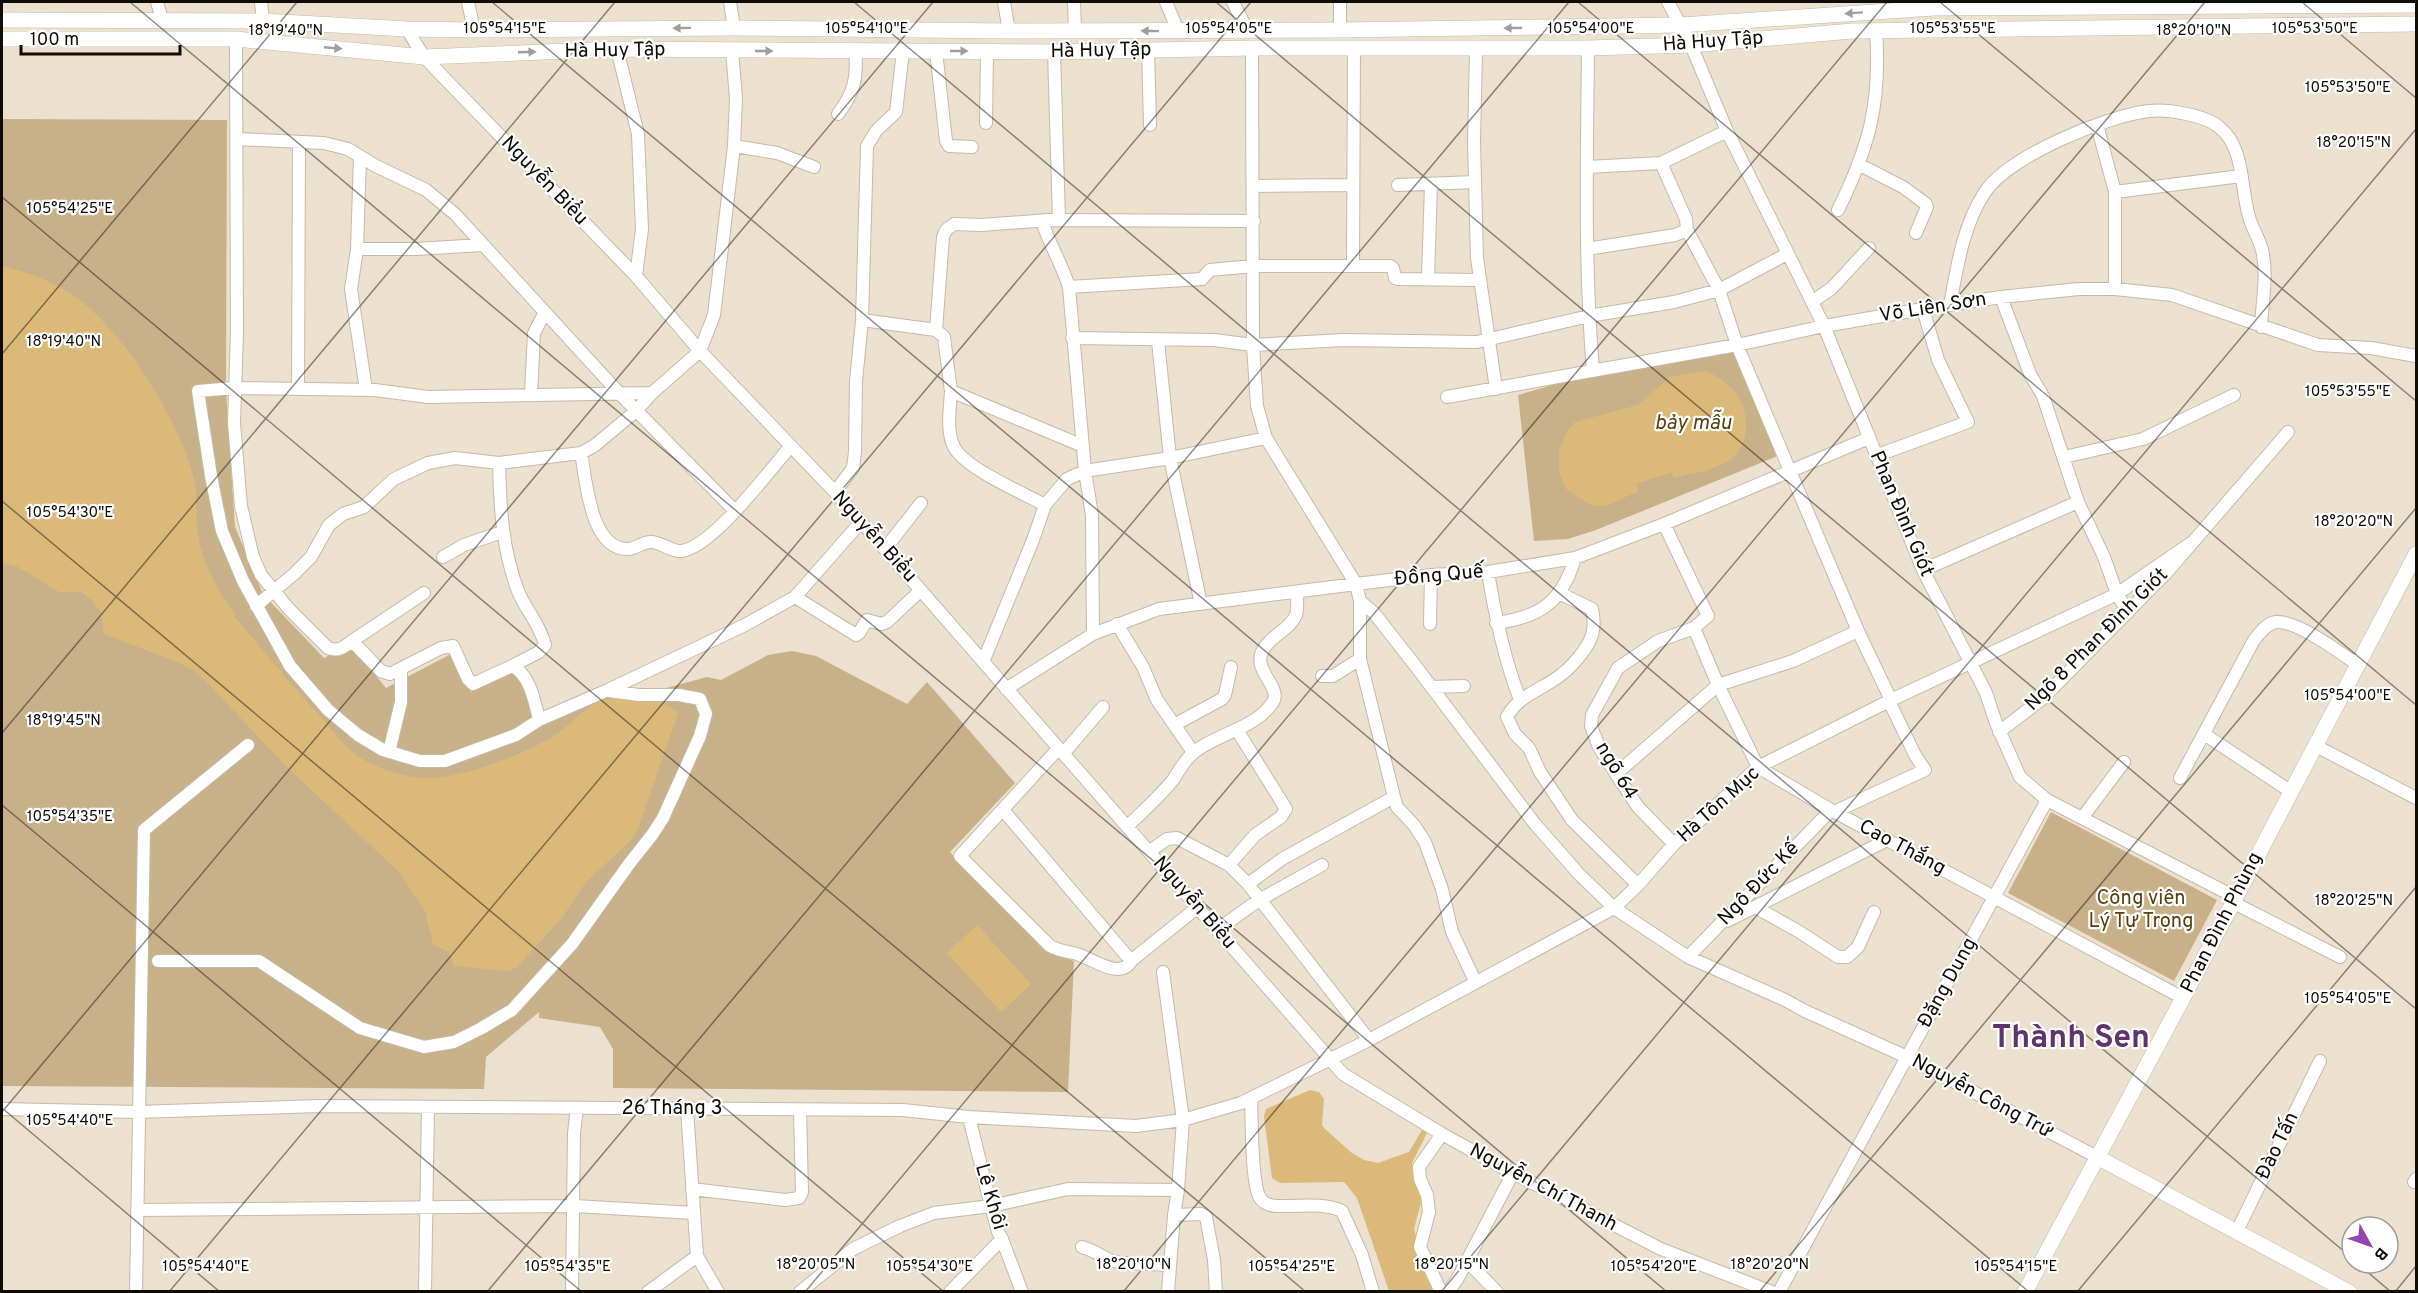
<svg xmlns="http://www.w3.org/2000/svg" width="2418" height="1293" viewBox="0 0 2418 1293" font-family="Overpass,sans-serif">
<style>
.green{fill:#c8b188}
.water{fill:#dbb979}
.lines{fill:none;stroke-linecap:round;stroke-linejoin:round}
.minor-casing{stroke:#c4baa9;stroke-width:14}
.major-casing{stroke:#c4baa9;stroke-width:16}
.minor{stroke:#fff;stroke-width:12}
.major{stroke:#fff;stroke-width:15}
.oneway{fill:#9f9e9b}
.ticks{fill:none;stroke:#0f0c06;stroke-width:1.5;stroke-opacity:0.45}
.labels{text-anchor:middle;dominant-baseline:central;stroke-width:4.5;stroke-linejoin:round;paint-order:stroke}
.street-label{font-size:20px;fill:#0f0c06;stroke:#fff}
.park-label{font-size:20px;fill:#58400d;stroke:#fff}
.water-label{font-size:21px;font-style:italic;fill:#5a4311;stroke:#fff}
.town-label{font-size:32px;font-weight:bold;fill:#5d346b;stroke:#fff}
.ticks-label{font-size:15px;text-anchor:middle;fill:#0f0c06;stroke:#fff;stroke-width:4.5;stroke-linejoin:round;paint-order:stroke}
</style>
<rect width="100%" height="100%" fill="#ece1cf"/>
<path class="green" d="M2,119L227,120L226,392L235,527L263,594L324,658L351,644L386,688L451,654L471,692L514,666L539,725L602,693H648L707,677L721,680L768,655L792,651L816,656L907,704L927,682L1015,783L950,852L1045,951L1074,961L1068,1092L613,1088V1049L600,1027L539,1018V1012L486,1057L484,1089L2,1086Z
M1730,342L1780,455L1596,530L1568,539L1534,541L1518,395L1611,368Z
M2051,812L2217,900L2174,981L2008,893Z"/>
<path class="water" d="M2,266C26,272 52,281 73,295C122,328 184,426 195,484C198,500 195,518 198,534C202,565 219,591 236,616L233,615C264,651 293,687 325,722C336,735 349,752 364,760C382,770 404,777 424,778C459,780 528,753 557,734C570,725 582,710 596,703C621,692 658,694 678,713L637,832L626,845L586,882L562,918L517,967L508,971L454,966L449,952L433,944L425,911L399,872L288,768L197,672L182,664L104,634L101,613L91,599L81,592H59L18,567L2,563Z
M1705,371C1717,376 1726,381 1735,392C1750,410 1751,444 1731,459C1714,471 1692,473 1673,478L1672,472L1636,484L1639,491L1605,506L1591,505L1567,490L1559,472V451L1565,435L1575,422L1638,405L1670,377Z
M977,925L1031,984L1001,1012L947,953Z
M1310,1090L1319,1092L1324,1099L1322,1125L1324,1128L1352,1153L1364,1160L1378,1163L1409,1152L1422,1130L1427,1133L1412,1163V1169L1419,1178L1422,1199L1414,1229L1433,1291H1389L1357,1198L1344,1182L1280,1183L1272,1178L1264,1116L1266,1109Z"/>
<g class="lines">
<defs>
<path id="minor" d="M157,2L162,20
M261,2L263,21
M468,2L474,30
M730,2L734,28
M1004,2L1009,31
M1074,2L1075,30
M1166,2L1178,31
M1233,2L1247,30
M1668,2L1691,45L1727,131L1824,326L1923,570L1986,693L1996,723L2020,777L2047,800L2235,897
M407,29L424,57L636,276L700,351L835,492L1343,1074L1442,1134L1513,1173L1661,1249L1772,1292
M1340,30V2
M236,39L237,332L234,423L241,506L253,557L261,575L289,609L328,648C338,652 343,648 352,641L381,671L390,674L441,648L453,646L468,679L473,684L512,666C530,674 535,703 539,720
M1252,48L1253,345L1257,406L1266,438L1356,584L1360,601V659L1394,797L1397,807L1414,825L1425,842L1442,889L1452,932L1475,981
M1588,48C1587,156 1584,263 1593,371
M617,49L638,134L642,229L636,276
M1476,49L1474,142L1477,258L1496,389
M1148,50L1150,125
M936,51L946,141L949,146L972,147
M1054,52L1059,220
M838,114C854,93 858,77 855,50
M986,123L987,51
M2097,125L2115,192V289
M237,139L324,143L348,149L376,166L426,190L455,214L619,393L735,511
M734,146L777,153L814,167
M360,157L357,249L351,289L366,390
M1860,165L1903,187L1926,204L1927,207L1916,233
M1587,167L1661,163L1727,131
M1398,185L1475,182
M1253,186L1352,185
M2115,192L2241,176
M1838,210C1870,145 1881,103 1876,30
M1042,221C1049,244 1062,264 1069,287L1085,471L1092,515L1093,634
M1687,230L1719,290L1737,345L1790,471L1858,631L1891,700
M357,249H416L482,245
M1587,249L1675,235L1687,230L1686,219L1661,163
M1353,265L1354,49
M1428,279L1431,184
M1069,287L1202,279L1210,270L1253,266H1390L1393,268L1395,278L1398,279L1479,280
M2001,297L2030,374L2043,396L2078,502L2104,557L2117,594L2128,612
M1812,302L1832,288L1869,248
M1950,305C1957,267 1963,225 1985,192C2009,156 2106,116 2149,111C2167,109 2205,115 2219,127C2246,148 2240,191 2250,220C2253,230 2260,240 2262,250C2268,274 2262,303 2261,327
M862,320L936,330L944,337L951,391L1083,446
M936,330L943,237L946,230L954,224L981,225L1049,220L1254,221
M1072,338L1214,340L1253,345L1343,340L1477,342L1589,316L1674,302L1719,290L1787,254
M1158,341L1170,458L1201,604
M298,389L299,143
M951,391C950,408 946,431 954,447C966,469 1023,493 1045,505
M652,393L428,397L375,390L235,388L198,391L211,476L222,531L243,581L290,666L328,710L358,735L383,750L420,761H445L516,735L539,720L608,690L745,625L795,597L860,523
M531,394L534,333L544,314
M1447,397L1737,345L1824,326L1923,309L2001,297L2079,289H2115L2172,295L2318,345L2371,348L2416,356
M581,453C586,479 590,550 628,549C635,549 643,542 650,542C660,541 671,552 681,551C712,548 768,472 790,447
M1878,455L1968,422L1938,360L1923,309
M2064,457L2143,439L2234,395
M499,463C500,506 502,549 518,591C525,609 541,626 545,645L539,652L512,666
M835,492L853,468L855,452L856,381L862,320L867,146L876,131L896,112L903,51
M1664,524L1708,616L1694,628L1658,641L1618,668L1592,715L1591,726L1599,747L1616,774L1638,807L1674,844
M885,549L921,503
M443,557L464,545L502,532
M1923,570L2078,502
M1488,572C1495,616 1504,658 1520,700
M1559,593L1592,609C1596,627 1593,639 1582,653C1576,661 1570,668 1562,674C1544,689 1518,695 1507,717L1515,734L1529,748L1540,772L1572,820L1638,885
M795,597L856,635L859,633L867,620L881,624L887,622L921,590
M1360,601L1374,613L1414,664L1535,824L1578,873L1614,908L1688,957L1785,1000L1805,1011L1907,1057L2097,1157
M256,606L294,574L311,557L329,525L343,514L364,507L394,479L428,463L455,458L499,463L581,453L594,446L636,411L652,393L700,351L714,315L734,146L736,98L732,51
M1496,623C1541,617 1562,602 1575,558
M1117,624L1143,667L1157,700L1193,752
M1430,624L1431,575
M1694,628L1718,685L1758,767L1831,810L2183,998
M352,641L424,593
M983,662L1033,540L1045,505L1067,479L1085,471L1170,458L1266,438
M1322,676H1333L1360,659
M1431,687L1464,686
M1006,689L1093,634L1159,609L1356,584L1431,575L1488,572L1575,558L1664,524L1869,438
M1174,725L1222,699L1225,695L1231,667
M1999,732L2042,699L2167,572L2288,432
M2204,734L2290,791
M2316,746L2416,798
M1058,749L960,856L1050,946C1061,952 1067,951 1077,954C1093,959 1121,981 1132,960
M389,752L401,702V669
M1063,754L1103,707
M1616,774L1718,685L1793,661L1858,631
M2180,778L2254,640C2260,633 2267,623 2276,622C2297,620 2340,653 2357,664
M1003,810L1126,955L1132,960L1198,907
M1834,812L1925,770L1915,755L1889,701
M2082,818L2124,762
M1128,826C1143,811 1160,796 1173,780C1179,771 1184,761 1192,754C1214,734 1256,729 1273,702C1282,688 1253,670 1262,652C1269,636 1290,630 1296,615C1298,608 1297,599 1297,592
M1150,851L1167,839L1177,838L1229,865L1248,884L1369,1040
M1229,865L1255,835L1281,817L1286,809L1237,730
M1248,884L1282,859L1394,797
M2232,902L2340,957
M1755,907L1798,931L1838,957H1847L1858,947L1874,912
M1727,921L1887,840
M1217,930L1259,900L1322,865
M1688,957L1831,810
M158,961H259L360,1028L424,1047L454,1042L480,1029L512,1010L572,944L629,864L652,835L663,818L700,736L706,714L700,699L679,695H639L609,691
M1163,972L1183,1120L1178,1190L1174,1215L1168,1292
M1251,1098C1252,1120 1251,1178 1259,1196C1262,1203 1270,1206 1278,1206C1300,1207 1321,1202 1342,1211L1362,1255L1373,1292
M2,1109L138,1112L318,1106L903,1110L969,1117L1136,1126L1183,1120L1241,1103L1369,1040L1614,908L1638,885L1674,844L1758,767L1891,700L2117,594L2191,543
M687,1109L697,1256L718,1292
M2414,1182L2416,1179
M692,1189L785,1200L799,1198L802,1192L800,1110
M137,1210L575,1206L694,1213
M1174,1215L1201,1214L1206,1217L1214,1260L1216,1292
M2237,1231L2320,1061
M1002,1239L1022,1292
M1082,1247C1096,1251 1100,1256 1112,1261C1120,1264 1157,1264 1169,1265
M1467,1261L1497,1292
M136,1292L144,830L248,745
M425,1292L428,1107
M572,1292L574,1133L577,1108
M648,1292L697,1256
M800,1292L853,1249L900,1226L934,1213L991,1206L1068,1189L1178,1190
M950,1292L1002,1239L998,1232L991,1206L969,1117
M1441,1292L1420,1247L1429,1212L1427,1195L1420,1179L1419,1167L1442,1134
M1448,1292L1458,1278L1513,1173
M1779,1292L2047,800"/>
<path id="major" d="M2,20L263,21L407,29L474,30L734,28L1009,31L1340,30L1681,25L1934,8L2416,5
M2,39H236L424,57L617,49L1054,52L1252,48H1588L1691,45L1852,31L2416,24
M2097,1157L2349,1292
M2025,1292L2183,998L2416,554"/>
</defs>
<use href="#minor" class="minor-casing"/>
<use href="#major" class="major-casing"/>
<use href="#minor" class="minor"/>
<use href="#major" class="major"/>
</g>
<defs><path id="oneway-solid" d="M-6-.8H1V-3.2L6.5 0L1 3.2V.8H-6Z" transform="scale(1.5)"/></defs>
<g class="oneway">
<use href="#oneway-solid" transform="translate(1854 13) rotate(176)"/>
<use href="#oneway-solid" transform="translate(682 28) rotate(179)"/>
<use href="#oneway-solid" transform="translate(1513 28) rotate(179)"/>
<use href="#oneway-solid" transform="translate(1150 31) rotate(-179)"/>
<use href="#oneway-solid" transform="translate(333 48) rotate(5)"/>
<use href="#oneway-solid" transform="translate(764 51)"/>
<use href="#oneway-solid" transform="translate(959 51)"/>
<use href="#oneway-solid" transform="translate(527 52) rotate(-2)"/>
</g>
<path class="ticks" d="M130,2L1667,1292M492,2L2029,1292M854,2L2352,1258M1216,2L2416,1009M1578,2L2416,705M1940,2L2416,401M2302,2L2416,98M2,197L1306,1292M2,354L297,2M2,501L944,1292M2,733L615,2M2,805L582,1292M2,1108L220,1292M2,1112L933,2M2357,1263L2391,1292M169,1292L1251,2M487,1292L1569,2M805,1292L1887,2M1123,1292L2205,2M1441,1292L2416,129M1759,1292L2416,508M2077,1292L2416,887M2395,1292L2416,1266"/>
<g class="labels">
<g class="street-label">
<text transform="translate(1713 42) rotate(-4)">Hà Huy Tập</text>
<text transform="translate(615 51) rotate(-1)">Hà Huy Tập</text>
<text transform="translate(1101 51) rotate(-1)">Hà Huy Tập</text>
<text transform="translate(544 181) rotate(46)">Nguyễn Biểu</text>
<text transform="translate(1933 308) rotate(-9)">Võ Liên Sơn</text>
<text transform="translate(1901 514) rotate(67)">Phan Đình Giót</text>
<text transform="translate(874 537) rotate(48)">Nguyễn Biểu</text>
<text transform="translate(1439 576) rotate(-5)">Đồng Quế</text>
<text transform="translate(2097 640) rotate(-45)">Ngõ 8 Phan Đình Giót</text>
<text transform="translate(1616 771) rotate(59)">ngõ 64</text>
<text transform="translate(1719 805) rotate(-42)">Hà Tôn Mục</text>
<text transform="translate(1902 848) rotate(28)">Cao Thắng</text>
<text transform="translate(1759 884) rotate(-46)">Ngô Đức Kế</text>
<text transform="translate(1194 903) rotate(49)">Nguyễn Biểu</text>
<text transform="translate(2222 923) rotate(-63)">Phan Đình Phùng</text>
<text transform="translate(1948 983) rotate(-61)">Đặng Dung</text>
<text transform="translate(1982 1097) rotate(28)">Nguyễn Công Trứ</text>
<text x="672" y="1109">26 Tháng 3</text>
<text transform="translate(2278 1146) rotate(-64)">Đào Tấn</text>
<text transform="translate(1543 1188) rotate(28)">Nguyễn Chí Thanh</text>
<text transform="translate(990 1197) rotate(74)">Lê Khôi</text>
</g>
<g class="park-label">
<text x="2141" y="899">Công viên<tspan x="2141" dy="23">Lý Tự Trọng</tspan></text>
</g>
<g class="water-label">
<text x="1693" y="423">bảy mẫu</text>
</g>
<g class="town-label">
<text x="2071" y="1039">Thành Sen</text>
</g>
</g>
<g class="ticks-label">
<text x="505" y="33">105°54'15"E</text>
<text x="867" y="33">105°54'10"E</text>
<text x="1229" y="33">105°54'05"E</text>
<text x="1953" y="33">105°53'55"E</text>
<text x="1591" y="33">105°54'00"E</text>
<text x="2315" y="33">105°53'50"E</text>
<text x="286" y="35">18°19'40"N</text>
<text x="2194" y="35">18°20'10"N</text>
<text x="2348" y="92">105°53'50"E</text>
<text x="2354" y="147">18°20'15"N</text>
<text x="70" y="213">105°54'25"E</text>
<text x="64" y="346">18°19'40"N</text>
<text x="2348" y="396">105°53'55"E</text>
<text x="70" y="517">105°54'30"E</text>
<text x="2354" y="526">18°20'20"N</text>
<text x="2348" y="700">105°54'00"E</text>
<text x="64" y="725">18°19'45"N</text>
<text x="70" y="821">105°54'35"E</text>
<text x="2354" y="905">18°20'25"N</text>
<text x="2348" y="1003">105°54'05"E</text>
<text x="70" y="1125">105°54'40"E</text>
<text x="816" y="1269">18°20'05"N</text>
<text x="1134" y="1269">18°20'10"N</text>
<text x="1452" y="1269">18°20'15"N</text>
<text x="1770" y="1269">18°20'20"N</text>
<text x="206" y="1271">105°54'40"E</text>
<text x="568" y="1271">105°54'35"E</text>
<text x="930" y="1271">105°54'30"E</text>
<text x="1292" y="1271">105°54'25"E</text>
<text x="1654" y="1271">105°54'20"E</text>
<text x="2016" y="1271">105°54'15"E</text>
</g>
<rect width="2418" height="1293" fill="none" stroke="#0f0c06" stroke-width="6"/>
<g transform="translate(2370 1245) rotate(130)"><circle r="28" fill="#ffffff" stroke="#9f9e9b" stroke-width="1.5"/>
<path d="M0-4.5L10 22L0 15L-10 22Z" fill="#9644b2"/>
<text y="-9" font-size="16" font-weight="bold" text-anchor="middle" fill="#0f0c06">B</text>
</g>
<path d="M21 45v9h159v-9" fill="none" stroke="#0f0c06" stroke-width="3"/>
<text x="30" y="45" font-size="18" fill="#0f0c06" stroke="#ffffff" stroke-width="4.5" paint-order="stroke">100 m</text>
</svg>
